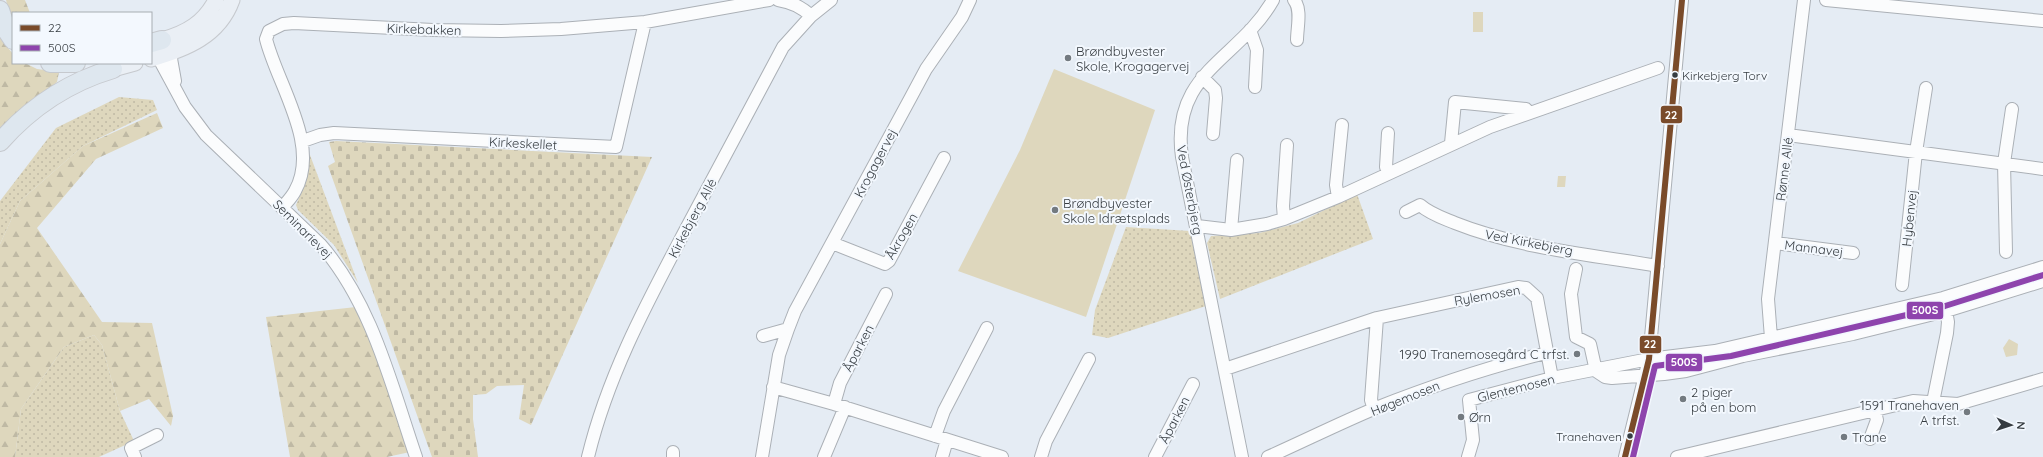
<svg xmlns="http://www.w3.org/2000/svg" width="2043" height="457" viewBox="0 0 2043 457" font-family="Quicksand,sans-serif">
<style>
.grass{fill:url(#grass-dots)}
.forest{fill:url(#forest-firs)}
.cemetery{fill:url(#cemetery-stones)}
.park{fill:#ded7bd}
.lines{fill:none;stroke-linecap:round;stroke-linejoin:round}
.minor-casing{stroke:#abb0b6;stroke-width:14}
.major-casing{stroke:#c6c9ce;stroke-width:17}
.highway-casing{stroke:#c6c9ce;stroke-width:20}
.minor{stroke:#fbfcfd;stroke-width:12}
.major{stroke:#eaeff5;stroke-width:15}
.highway{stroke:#dee7ef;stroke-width:18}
.bus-1-casing{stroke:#f3f8fe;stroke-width:9}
.bus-2-casing{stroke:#f3f8fe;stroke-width:9}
.bus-1{stroke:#7a4b2a;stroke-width:6}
.bus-2{stroke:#8e44ad;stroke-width:6}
.poi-dot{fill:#737a80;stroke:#f3f8fe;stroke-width:1.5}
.bus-dot{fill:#363c41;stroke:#f3f8fe;stroke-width:1.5}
.labels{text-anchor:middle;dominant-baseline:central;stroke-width:4;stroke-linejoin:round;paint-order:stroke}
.bus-label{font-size:12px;fill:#363c41;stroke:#f3f8fe;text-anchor:start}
.street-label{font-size:13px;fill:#363c41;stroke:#f3f8fe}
.poi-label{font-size:13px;fill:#363c41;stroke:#f3f8fe;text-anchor:start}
.line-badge{stroke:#f3f8fe;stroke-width:1.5}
.badge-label{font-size:11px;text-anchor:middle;font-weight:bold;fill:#fff}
</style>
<defs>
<pattern id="grass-dots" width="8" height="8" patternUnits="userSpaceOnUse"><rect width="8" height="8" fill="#ded7bd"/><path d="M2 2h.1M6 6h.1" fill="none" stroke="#bfb9a4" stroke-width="1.8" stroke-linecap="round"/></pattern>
<pattern id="forest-firs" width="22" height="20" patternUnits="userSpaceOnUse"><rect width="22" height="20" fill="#ded7bd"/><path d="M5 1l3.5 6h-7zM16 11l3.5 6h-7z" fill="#bfb9a4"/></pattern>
<pattern id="cemetery-stones" width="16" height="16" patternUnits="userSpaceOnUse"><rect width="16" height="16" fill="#ded7bd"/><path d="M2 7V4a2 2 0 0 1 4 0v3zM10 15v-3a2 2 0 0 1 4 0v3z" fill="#bfb9a4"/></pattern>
</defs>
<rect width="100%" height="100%" fill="#e5ecf4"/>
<path class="grass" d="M119,97L153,100L157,110L83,146L20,201L0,244V201L56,128Z
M310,155L358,283L334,245L298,210L296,205L306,182Z
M1357,194L1373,239L1220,299L1207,243L1211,236L1259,233L1298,223Z
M1126,227L1190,231L1206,306L1108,338L1092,335L1095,310Z
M94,335L102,345L120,411L134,441L99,457H15L21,409L64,347Z"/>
<path class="forest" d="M6,0H25L30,13H13V24Z
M0,38L13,54V63H25L37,69L59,72L57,82L13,118L0,136Z
M157,113L163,128L96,159L37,228L102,322L152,323L173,416L171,426L149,399L120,411L102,345L94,335L64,347L21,409L15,457H0V244L20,201L83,146Z
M356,307L374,345L410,452L387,457H290L266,317Z"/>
<path class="cemetery" d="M336,141L652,157L531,425L519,419L524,385L497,386L486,394L473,395V419L478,457H432L328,166L335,162L329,142Z"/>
<path class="park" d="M1473,12H1483V32H1473Z
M1054,69L1155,110L1086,317L958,271L1020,150Z
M1558,176H1566L1565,187H1557Z
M2009,339L2018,344L2017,355L2006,357L2003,348Z"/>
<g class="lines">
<defs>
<path id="minor" d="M778,0C791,2 801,6 811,16
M1294,0C1302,9 1297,28 1297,40
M1826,0L2043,21
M1250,30L1257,50L1255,87
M170,53L175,81
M158,57L185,107L206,135L320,244C372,303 391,384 416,457
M1202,77L1215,90L1216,98L1213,134
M1388,133L1386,167L1389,173
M1788,135L2043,169
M303,141L320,135L334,133L616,147L645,22
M1451,143L1455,102L1526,109L1529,113
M1338,197L1336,185L1342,125
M282,208C286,203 292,197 295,191C321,145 277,84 266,39L269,31L283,24L294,23L433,30L501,31L561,29L645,22L769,0
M1406,212L1420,205C1430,214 1443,218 1455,223C1518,248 1592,255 1658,266
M1284,219L1283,206L1287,145
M1197,226L1231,230L1267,224L1284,219L1338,197L1490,127L1658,68
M1231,230L1237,160
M832,243L885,264L889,261L944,158
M1775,243L1853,253
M2006,252L2004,163L2012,109
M1576,269L1571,294L1576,337L1590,344L1596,371
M1902,285L1916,152L1926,88
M763,336L788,329
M1771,338L1768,299L1804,0
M1225,369L1377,318L1518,287L1526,288L1537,298L1552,378
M1596,371L1605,377L1612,378L1664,374L1686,371L1743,356L1853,334L1946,311L2043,281
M773,387L834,404L1002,457
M1933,402L1947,333L1948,322L1945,305
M834,404L840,383L886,294
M1374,409L1371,400L1377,318
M935,436L944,411L987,328
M1870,439L1877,420L1874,408
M135,457L131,448L157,435
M588,457C608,374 648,301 687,227C719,167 751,107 783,47L811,16L831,0
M673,457V452
M762,457L779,355L788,329L795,311L911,97L926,69L962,17L970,0
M824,457L845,407
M942,457L947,440
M1041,457L1046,441L1089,359
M1155,457L1193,384
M1242,457L1182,157C1170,72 1239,60 1273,0
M1268,457C1304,441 1340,423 1376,408C1432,386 1488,367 1546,353
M1468,457L1473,440L1469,400L1552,378L1649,359L1715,351L1771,338L1943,298L2043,267
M1625,457L1649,359L1682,0
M1677,457L1913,401L1958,404L2043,379"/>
<path id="major" d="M162,40C187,33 204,23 216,0
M151,59C186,49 219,36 232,0
M113,69L135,63"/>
<path id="highway" d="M0,10L7,31L13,40
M151,43L162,40
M50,63H76
M0,142C31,107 69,82 113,69"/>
</defs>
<use href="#minor" class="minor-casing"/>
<use href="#major" class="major-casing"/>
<use href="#highway" class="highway-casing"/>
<use href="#minor" class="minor"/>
<use href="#major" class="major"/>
<use href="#highway" class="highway"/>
<defs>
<path id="bus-1" d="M1625,457L1649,359L1682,0"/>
<path id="bus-2" d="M1633,457L1655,366L1731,356L1945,306L2043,275"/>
</defs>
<use href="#bus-1" class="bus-1-casing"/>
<use href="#bus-2" class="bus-2-casing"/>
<use href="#bus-1" class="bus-1"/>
<use href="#bus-2" class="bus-2"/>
</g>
<g class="poi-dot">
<circle cx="1068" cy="58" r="4"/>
<circle cx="1055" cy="210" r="4"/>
<circle cx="1577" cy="354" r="4"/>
<circle cx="1683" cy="399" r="4"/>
<circle cx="1967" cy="412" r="4"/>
<circle cx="1461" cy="417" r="4"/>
<circle cx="1844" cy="437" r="4"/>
</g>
<g class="bus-dot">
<circle cx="1675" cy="75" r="3.5"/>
<circle cx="1630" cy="436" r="3.5"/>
</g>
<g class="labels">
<g class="bus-label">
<text x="1682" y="75">Kirkebjerg Torv</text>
<text x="1622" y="436" text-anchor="end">Tranehaven</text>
</g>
<g class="street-label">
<text transform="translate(424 29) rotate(2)">Kirkebakken</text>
<text transform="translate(523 143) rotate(3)">Kirkeskellet</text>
<text transform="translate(875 163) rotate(-62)">Krogagervej</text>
<text transform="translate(1784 169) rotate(-83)">Rønne Allé</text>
<text transform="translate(1190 190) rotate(79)">Ved Østerbjerg</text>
<text transform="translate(692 218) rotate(-62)">Kirkebjerg Allé</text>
<text transform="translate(1909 218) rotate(-84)">Hybenvej</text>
<text transform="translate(303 229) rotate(45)">Seminarievej</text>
<text transform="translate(901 236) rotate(-60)">Åkrogen</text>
<text transform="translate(1529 242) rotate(11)">Ved Kirkebjerg</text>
<text transform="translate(1814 248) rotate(7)">Mannavej</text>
<text transform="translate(1487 295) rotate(-10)">Rylemosen</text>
<text transform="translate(858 348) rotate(-62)">Åparken</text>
<text transform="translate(1516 388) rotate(-14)">Glentemosen</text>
<text transform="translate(1405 398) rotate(-22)">Høgemosen</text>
<text transform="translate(1174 420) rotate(-63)">Åparken</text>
</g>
<g class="poi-label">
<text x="1076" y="51">Brøndbyvester<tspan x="1076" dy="15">Skole, Krogagervej</tspan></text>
<text x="1063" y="203">Brøndbyvester<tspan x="1063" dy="15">Skole Idrætsplads</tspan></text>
<text x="1569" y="354" text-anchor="end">1990 Tranemosegård C trfst.</text>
<text x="1691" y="392">2 piger<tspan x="1691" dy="15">på en bom</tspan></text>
<text x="1959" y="405" text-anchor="end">1591 Tranehaven<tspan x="1959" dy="15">A trfst.</tspan></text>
<text x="1469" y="417">Ørn</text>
<text x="1852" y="437">Trane</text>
</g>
</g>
<g class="line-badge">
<rect x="1660" y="105" width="23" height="19" rx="4" fill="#7a4b2a"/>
<rect x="1906" y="301" width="38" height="19" rx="4" fill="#8e44ad"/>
<rect x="1639" y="335" width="23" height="19" rx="4" fill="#7a4b2a"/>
<rect x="1665" y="353" width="38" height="19" rx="4" fill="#8e44ad"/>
</g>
<g class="badge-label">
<text x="1671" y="119">22</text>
<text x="1925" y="314">500S</text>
<text x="1650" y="348">22</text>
<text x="1684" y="366">500S</text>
</g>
<rect x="12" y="12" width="140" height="52" fill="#f3f8fe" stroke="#a7adb2"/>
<rect x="20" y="25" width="20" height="6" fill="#7a4b2a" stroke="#a7adb2"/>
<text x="48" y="32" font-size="12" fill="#363c41">22</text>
<rect x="20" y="45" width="20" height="6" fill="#8e44ad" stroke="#a7adb2"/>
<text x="48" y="52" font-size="12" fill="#363c41">500S</text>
<g transform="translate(2011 425) rotate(93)" stroke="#f3f8fe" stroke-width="3" paint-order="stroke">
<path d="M0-3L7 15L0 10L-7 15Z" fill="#363c41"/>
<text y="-6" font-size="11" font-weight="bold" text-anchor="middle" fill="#363c41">N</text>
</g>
</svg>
